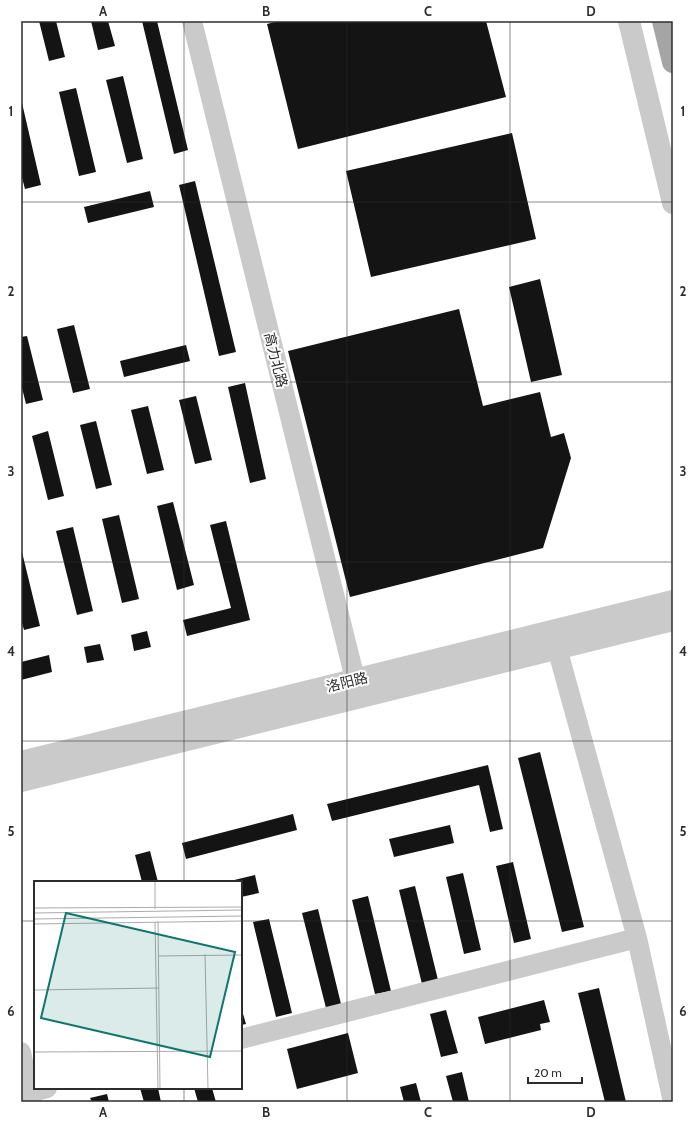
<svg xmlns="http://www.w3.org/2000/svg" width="694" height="1123" viewBox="0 0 694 1123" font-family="Cabin,'Noto Sans SC',sans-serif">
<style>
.building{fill:#141414}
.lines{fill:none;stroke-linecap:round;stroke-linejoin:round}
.minor{stroke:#cacaca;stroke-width:20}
.tertiary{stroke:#cacaca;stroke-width:22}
.primary{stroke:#a5a5a5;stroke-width:22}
.grid{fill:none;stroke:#2d2d2d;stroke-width:1;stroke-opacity:0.55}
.labels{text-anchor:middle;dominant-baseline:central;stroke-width:4;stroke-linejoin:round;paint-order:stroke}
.street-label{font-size:14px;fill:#2d2d2d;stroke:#fff}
.inset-road{fill:none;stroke:#ababab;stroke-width:1}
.view{fill:#0f766e;fill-opacity:0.15;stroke:#0f766e;stroke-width:2}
.inset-edge{fill:none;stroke:#2d2d2d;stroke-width:2}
.neatline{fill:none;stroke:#2d2d2d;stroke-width:1.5}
.grid-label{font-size:13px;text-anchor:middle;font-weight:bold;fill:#2d2d2d}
</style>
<rect width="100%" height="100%" fill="#fff"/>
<path class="building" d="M39,21H56L65,57L49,61Z
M91,21H108L115,46L98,50Z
M142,21H157L188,150L174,154Z
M279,21H486L506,97L298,149L267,24Z
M123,76L143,159L127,163L106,80Z
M76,88L96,172L79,176L59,92Z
M22,103L41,185L25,189L21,174Z
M512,133L536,239L371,277L346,171Z
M195,181L236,352L219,356L179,185Z
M150,191L154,207L88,223L84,207Z
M540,279L562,375L531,382L509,287Z
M459,309L483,406L540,392L551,437L564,433L571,458L543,548L350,597L288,351Z
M74,325L90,389L73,393L57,329Z
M27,336L43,400L26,404L21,384V337Z
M186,345L190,361L124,377L120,361Z
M245,383L266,479L250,483L228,387Z
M196,396L212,460L195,464L179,400Z
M148,406L164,470L147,474L131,410Z
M96,421L112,485L96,489L80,425Z
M48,431L64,496L48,500L32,436Z
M173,502L194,585L177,590L157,506Z
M119,515L139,599L122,603L102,519Z
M226,521L250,620L187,636L183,620L231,608L210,525Z
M73,527L93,611L77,615L56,531Z
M21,548L40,626L24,630L21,619Z
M147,631L151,647L134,651L131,635Z
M100,644L104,660L87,663L84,647Z
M49,655L52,672L21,680V662Z
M540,752L584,927L562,932L518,758Z
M488,765L503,829L490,832L479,785L332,821L327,804Z
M293,814L297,830L186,859L182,843Z
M450,825L454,843L394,857L389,839Z
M150,851L158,882H142L135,855Z
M513,862L531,939L514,943L496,866Z
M463,873L481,950L464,954L446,877Z
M255,875L259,893L241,897V882H226Z
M415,886L438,980L422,984L399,890Z
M368,896L391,991L375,994L352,900Z
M318,909L341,1004L326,1008L302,913Z
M269,919L292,1013L276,1017L253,922Z
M599,988L626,1102H605L578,993Z
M544,1000L550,1022L540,1024L541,1030L485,1044L478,1017Z
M241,1007L246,1024L241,1025Z
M446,1010L458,1053L441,1057L430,1014Z
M348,1033L358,1073L297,1089L287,1049Z
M462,1072L469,1102H453L446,1076Z
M416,1083L421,1102H404L400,1087Z
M140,1088H158L161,1102H144Z
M194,1088H212L216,1102H198Z
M107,1094L109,1102H92L90,1098Z"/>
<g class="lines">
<path class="minor" d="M192,21L359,695
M557,648L637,938L673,1102
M241,1039L637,938
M21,1052L31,1102
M21,1095L47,1088"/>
<path class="tertiary" d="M629,21L673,203
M21,762L673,601
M21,781L673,620"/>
<path class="primary" d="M663,21L673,62"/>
</g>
<path class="grid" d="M184,21V882M347,21V1102M510,21V1102M21,202H673M21,382H673M21,562H673M21,741H673M21,921H35M241,921H673M184,1088V1102"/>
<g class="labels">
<g class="street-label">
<text transform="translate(276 360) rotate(76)">高力北路</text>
<text transform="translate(347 682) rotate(-14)">洛阳路</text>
</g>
</g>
<g transform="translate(34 881)">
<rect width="208" height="208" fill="#fff"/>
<path class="inset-road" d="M0,27L208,26M121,28V0M0,32L208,29M0,38L208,35M124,40L126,208M121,41L124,208M0,43L208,40M171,73L174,208M124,75L208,74M0,109L125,107M0,171L208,170"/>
<path class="view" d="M32,32L201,71L176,176L7,137Z"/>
<rect width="208" height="208" class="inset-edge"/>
</g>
<rect width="694" height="1123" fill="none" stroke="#ffffff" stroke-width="44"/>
<path d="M528 1077v6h54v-6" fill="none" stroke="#2d2d2d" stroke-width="2"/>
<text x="534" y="1077" font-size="12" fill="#2d2d2d" stroke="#ffffff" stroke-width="3" paint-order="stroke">20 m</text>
<rect x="22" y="22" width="650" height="1079" class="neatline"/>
<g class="grid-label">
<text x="103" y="16">A</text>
<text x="266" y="16">B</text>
<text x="428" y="16">C</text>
<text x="591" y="16">D</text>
<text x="11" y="116">1</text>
<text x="683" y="116">1</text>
<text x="11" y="296">2</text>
<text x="683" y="296">2</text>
<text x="11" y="476">3</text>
<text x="683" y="476">3</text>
<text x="11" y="656">4</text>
<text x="683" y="656">4</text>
<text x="11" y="836">5</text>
<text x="683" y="836">5</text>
<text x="11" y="1016">6</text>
<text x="683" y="1016">6</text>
<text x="103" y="1117">A</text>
<text x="266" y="1117">B</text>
<text x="428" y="1117">C</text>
<text x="591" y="1117">D</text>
</g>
</svg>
